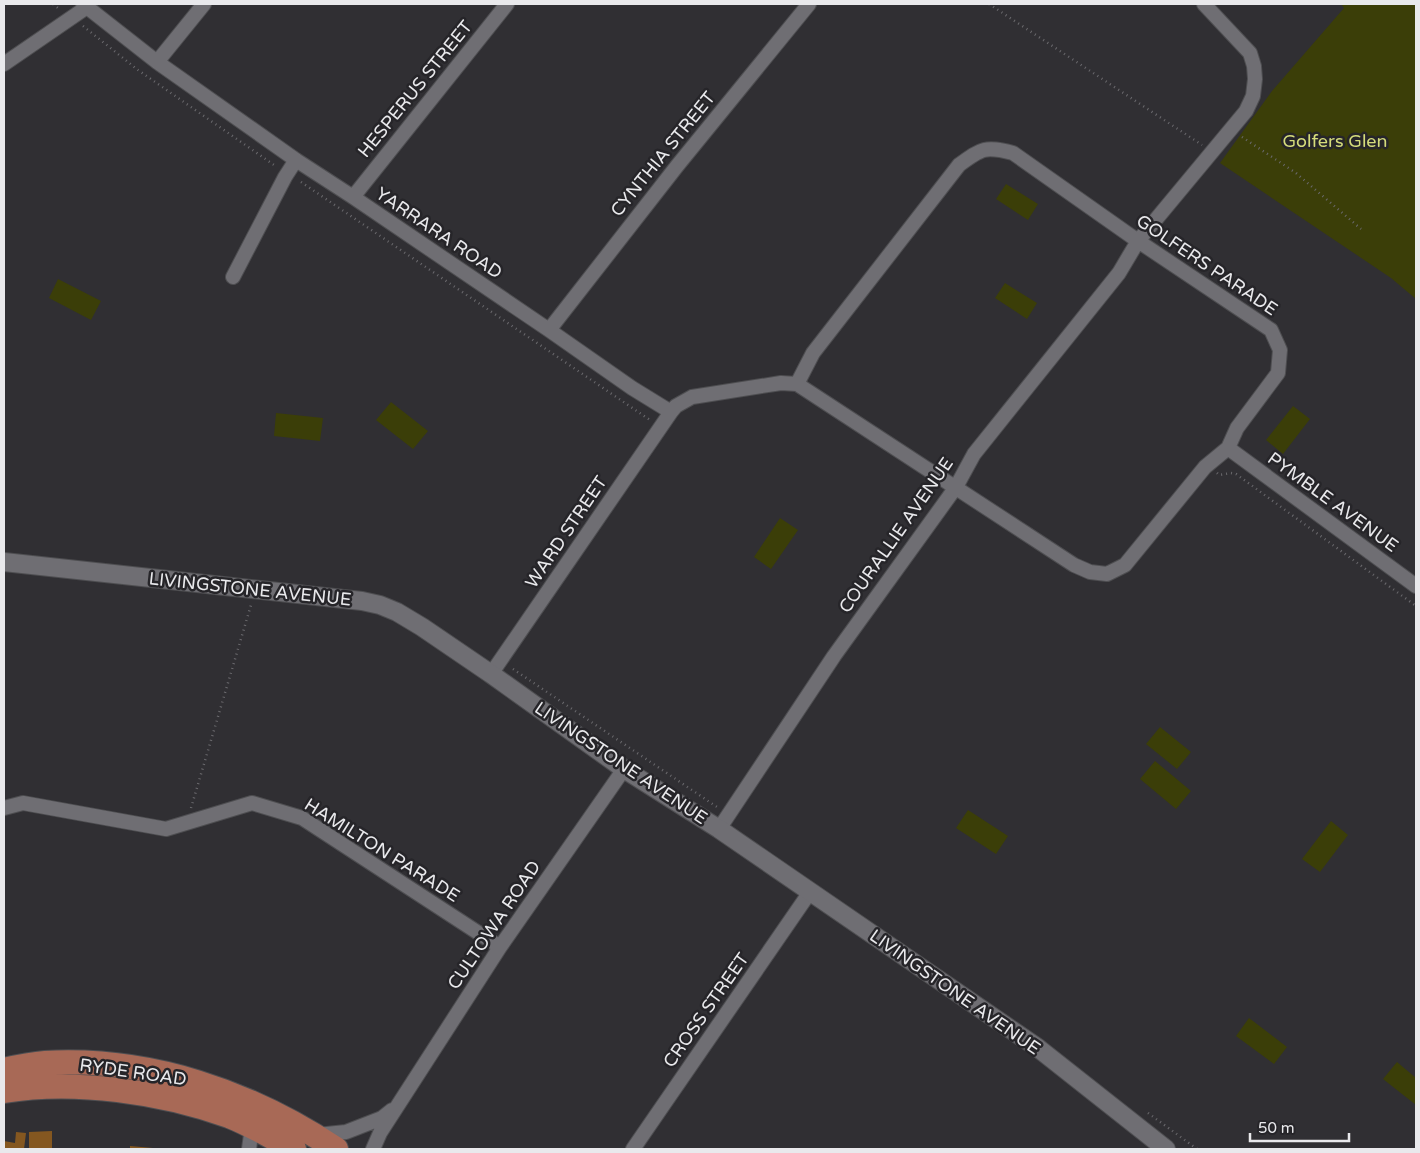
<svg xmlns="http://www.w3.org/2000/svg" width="1420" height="1153" viewBox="0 0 1420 1153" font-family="'Varela Round',sans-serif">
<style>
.green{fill:#3b3e08}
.building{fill:#845720}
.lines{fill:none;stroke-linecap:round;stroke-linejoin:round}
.minor-casing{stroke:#4e4e51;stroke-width:16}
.tertiary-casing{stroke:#4e4e51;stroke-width:20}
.trunk-casing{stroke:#4e4e51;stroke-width:26}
.path{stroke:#6b6a6e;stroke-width:2.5;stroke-dasharray:1 4;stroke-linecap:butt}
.minor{stroke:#6f6e73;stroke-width:14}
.tertiary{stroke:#6f6e73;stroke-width:18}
.trunk{stroke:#a86956;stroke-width:24}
.labels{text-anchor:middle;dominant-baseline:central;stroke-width:5;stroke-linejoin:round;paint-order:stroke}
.street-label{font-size:18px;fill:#e9e9ec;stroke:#262529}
.park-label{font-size:18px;fill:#d5dc7b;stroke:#262529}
</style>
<rect width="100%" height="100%" fill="#302f33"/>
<path class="green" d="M1341,4H1416V299L1391,278L1220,163L1272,91L1344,8Z
M1006,184L1038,204L1028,220L996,199Z
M58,279L101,301L91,320L49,298Z
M1005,283L1037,303L1027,319L995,298Z
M391,402L428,431L413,449L376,420Z
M1293,406L1310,419L1283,454L1266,440Z
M276,413L323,418L320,441L274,436Z
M780,518L798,530L771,569L754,557Z
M1160,727L1191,752L1177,769L1146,744Z
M1155,761L1191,791L1176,809L1140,779Z
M968,810L1008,836L996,854L956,828Z
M1331,821L1348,835L1320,872L1302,859Z
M1249,1018L1287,1047L1274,1064L1236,1036Z
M1397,1062L1416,1078V1105L1383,1079Z"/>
<path class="building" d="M52,1131V1149H29V1132Z
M16,1132L26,1133L24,1149H4V1141L15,1143Z
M130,1146L153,1148V1149H130Z"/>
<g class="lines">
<defs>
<path id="minor" d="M83,4L157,62L296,160L353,197L549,330L632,388L671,412
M157,62L204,4
M4,64L87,7
M353,197L507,4
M233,277L285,177L296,160
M549,330L677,166L809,4
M1228,448L1416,586
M491,674L671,412L676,406L692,397L781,383L797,384L1074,565L1090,572L1107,574L1125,565L1205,467L1228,448L1237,428L1278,373L1280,350L1271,330L1138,241L1013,153C985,146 982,148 959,165L813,353L797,384
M4,808L23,803L166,829L252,803L302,818L500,947
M719,829L834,656L956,487L974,454L1119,273L1138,241L1246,111L1253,96L1255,79L1254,66L1250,53L1204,4
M317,1135L346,1132L382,1118L392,1110
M249,1149L252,1127
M373,1149L380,1133L500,947L624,769
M633,1149L810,892"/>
<path id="tertiary" d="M4,562L362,601L380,605L397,612L422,627L491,674L624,769L719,829L1038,1048L1166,1149"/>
<path id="trunk" d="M4,1070C17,1067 31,1064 45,1063C150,1057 250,1092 336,1149
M4,1091C74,1079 163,1092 229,1116C252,1125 273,1138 294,1149"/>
</defs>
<use href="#minor" class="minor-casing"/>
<use href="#tertiary" class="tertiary-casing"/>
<use href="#trunk" class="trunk-casing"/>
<path class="path" d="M53,4L58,8
M989,4L1202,145
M83,26L138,70L274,165
M1242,137L1296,173L1361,229
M301,182L650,420
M1217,473L1219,475L1231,473L1236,474L1416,606
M513,669L717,807
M191,808L251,605
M1148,1113L1197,1149"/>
<use href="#minor" class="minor"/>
<use href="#tertiary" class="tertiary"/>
<use href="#trunk" class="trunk"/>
</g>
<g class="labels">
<g class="street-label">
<text transform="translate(415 89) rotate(-51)">HESPERUS STREET</text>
<text transform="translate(663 154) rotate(-51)">CYNTHIA STREET</text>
<text transform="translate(439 233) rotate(34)">YARRARA ROAD</text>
<text transform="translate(1207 265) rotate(34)">GOLFERS PARADE</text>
<text transform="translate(1333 502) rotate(36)">PYMBLE AVENUE</text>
<text transform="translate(566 532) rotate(-56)">WARD STREET</text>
<text transform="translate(896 535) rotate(-55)">COURALLIE AVENUE</text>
<text transform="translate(250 589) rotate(6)">LIVINGSTONE AVENUE</text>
<text transform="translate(621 763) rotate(34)">LIVINGSTONE AVENUE</text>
<text transform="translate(382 850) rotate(32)">HAMILTON PARADE</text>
<text transform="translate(494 925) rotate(-56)">CULTOWA ROAD</text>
<text transform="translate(955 992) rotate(35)">LIVINGSTONE AVENUE</text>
<text transform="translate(706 1010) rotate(-55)">CROSS STREET</text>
<text transform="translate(133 1072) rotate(8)">RYDE ROAD</text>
</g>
<g class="park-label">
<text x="1335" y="141">Golfers Glen</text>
</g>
</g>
<rect width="1420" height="1153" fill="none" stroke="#e9e9ec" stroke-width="10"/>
<path d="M1250 1133v8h99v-8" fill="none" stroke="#e9e9ec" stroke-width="2.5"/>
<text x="1258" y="1133" font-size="15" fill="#e9e9ec" stroke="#262529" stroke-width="4" paint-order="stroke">50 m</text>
</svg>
